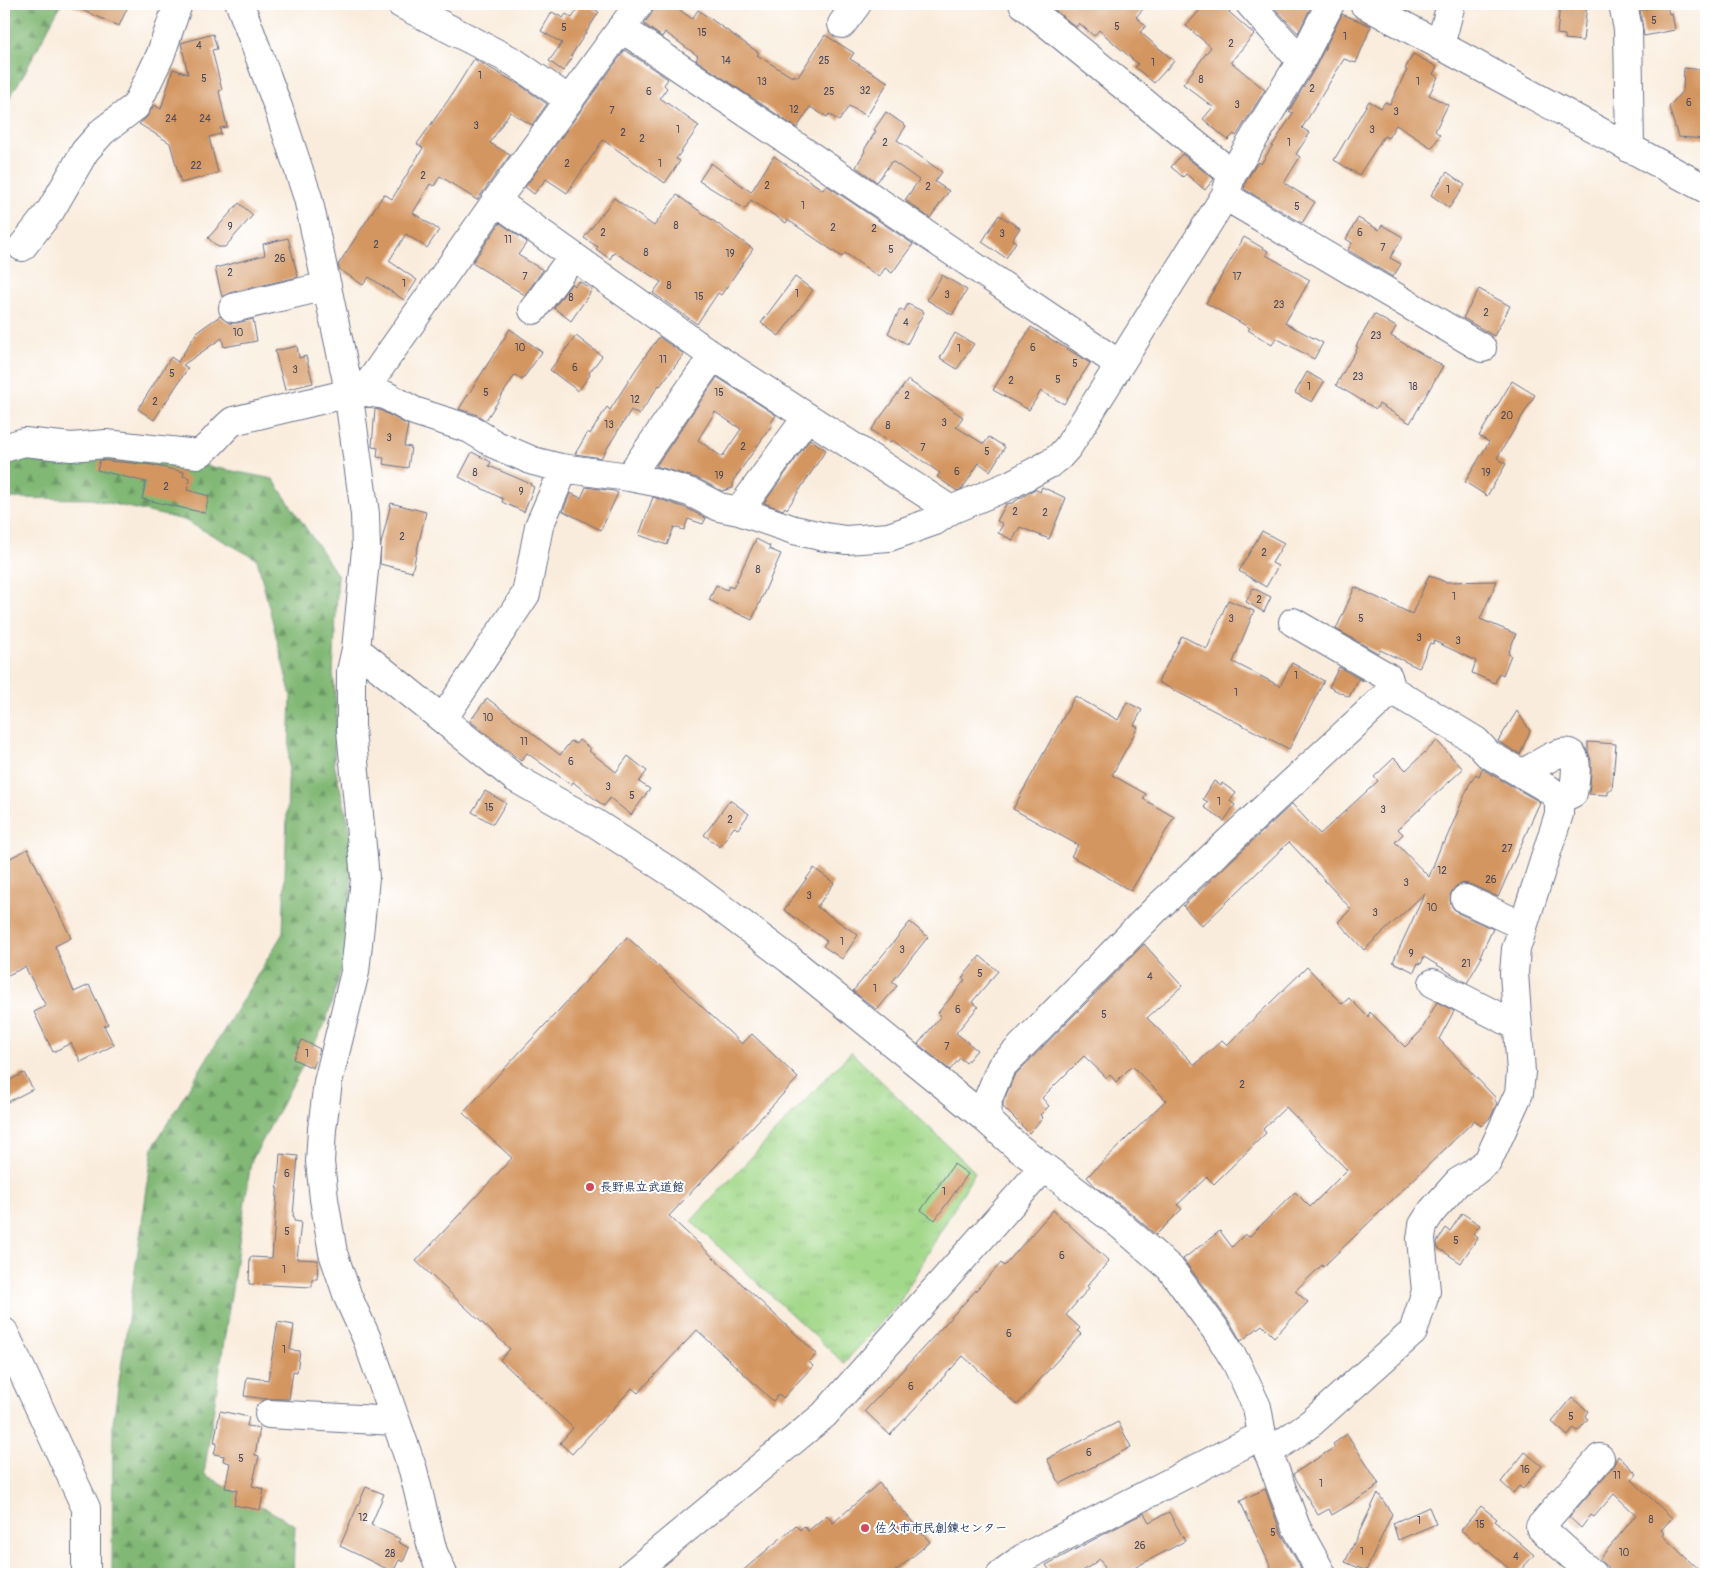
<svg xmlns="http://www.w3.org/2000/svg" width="1710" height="1578" viewBox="0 0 1710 1578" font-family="Pangolin,'Klee One',sans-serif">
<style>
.grass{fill:url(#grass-tufts);stroke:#5e8474}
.forest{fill:url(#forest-firs);stroke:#4e746a}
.building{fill:#d49660;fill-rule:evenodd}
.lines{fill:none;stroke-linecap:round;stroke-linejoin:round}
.minor-casing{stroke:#69718a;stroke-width:30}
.minor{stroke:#fff;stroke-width:28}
.poi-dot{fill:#d1495b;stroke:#fff;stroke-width:2}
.labels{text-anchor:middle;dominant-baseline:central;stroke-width:4;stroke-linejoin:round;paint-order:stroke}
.number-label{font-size:10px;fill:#49495e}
.poi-label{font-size:12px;font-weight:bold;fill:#1b2f5e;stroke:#fff;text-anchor:start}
</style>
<defs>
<pattern id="grass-tufts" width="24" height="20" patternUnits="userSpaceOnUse" patternTransform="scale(1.25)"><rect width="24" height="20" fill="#a2d889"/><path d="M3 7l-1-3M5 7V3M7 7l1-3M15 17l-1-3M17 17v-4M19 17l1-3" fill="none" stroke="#8bba79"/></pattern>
<pattern id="forest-firs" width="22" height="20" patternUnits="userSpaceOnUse" patternTransform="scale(1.25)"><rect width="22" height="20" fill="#81b875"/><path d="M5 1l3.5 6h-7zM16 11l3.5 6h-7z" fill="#699663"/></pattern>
</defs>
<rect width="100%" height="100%" fill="#fff"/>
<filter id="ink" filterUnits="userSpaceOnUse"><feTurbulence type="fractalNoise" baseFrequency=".02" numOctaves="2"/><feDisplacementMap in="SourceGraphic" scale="10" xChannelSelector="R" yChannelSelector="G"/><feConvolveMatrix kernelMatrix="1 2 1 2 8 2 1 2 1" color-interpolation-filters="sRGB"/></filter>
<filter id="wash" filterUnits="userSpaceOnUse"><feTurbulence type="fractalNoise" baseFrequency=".0096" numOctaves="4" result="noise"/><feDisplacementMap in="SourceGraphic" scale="20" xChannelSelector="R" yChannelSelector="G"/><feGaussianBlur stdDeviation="1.12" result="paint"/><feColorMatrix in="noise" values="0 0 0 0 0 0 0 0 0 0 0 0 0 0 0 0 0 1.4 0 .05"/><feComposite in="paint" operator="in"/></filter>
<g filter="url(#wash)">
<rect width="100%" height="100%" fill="#f9ecdc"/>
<path class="grass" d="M851,1052L975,1172L899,1303L844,1363L691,1221Z"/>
<path class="forest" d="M4,4H61L25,72L4,107Z
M4,438L71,439L273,479L338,576L333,674L337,711L334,763L352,837L350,938L326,1022L251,1162L204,1474L295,1525L293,1574H112L113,1423L153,1147L283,933L291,696L257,559L184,520L91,499L4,498Z"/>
<g id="blocks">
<path class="building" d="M68,4H129L119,26Z
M581,4H585L599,12L571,56L573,57L563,71L549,61L562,43L541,31L552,12L563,18L566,14L572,18Z
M655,4H672L692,19L698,10L759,53L757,55L792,77L794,75L798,77L825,35L854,53L850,59L888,82L867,116L849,106L839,121L829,114L827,117L810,107L797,128L696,60L698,56L665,32L662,37L644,24L652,13Z
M1047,4H1148L1136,17L1146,26L1140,32L1174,61L1154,83L1135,67L1138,64L1099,30L1094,36L1079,23L1076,27Z
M1205,4H1235L1229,12L1254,34L1231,62L1265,90L1240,130L1236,136L1234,134L1228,140L1203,119L1213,107L1183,84L1211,47L1186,26Z
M1271,4H1302L1310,9L1298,33Z
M1560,4H1587L1583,41L1565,39V35L1557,34Z
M1667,5L1669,14L1672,13L1675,30L1644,36L1640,10Z
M1342,14L1371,26L1356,63L1344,59L1302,128L1310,133L1296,154L1300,157L1284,183L1315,202L1302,223L1244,189L1246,181L1258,162L1261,164L1293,113L1289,111L1315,68Z
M213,34L217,49L212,50L222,90L219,91L227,127L220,128L221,134L209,137L218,173L181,183L170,143L139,124L146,118L154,105L161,109L173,69L188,74L181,43Z
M625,50L668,79L664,85L667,88L660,98L699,126L676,159L680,161L665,183L603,140L567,193L546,179L534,194L525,187Z
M1413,54L1437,67L1433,74L1438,77L1429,95L1448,105L1435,131L1440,135L1432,148L1396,125L1388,138L1384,136L1359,175L1334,160L1369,101L1381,108L1385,102L1390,104L1407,70L1405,69Z
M474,59L520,85L547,104L532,125L510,112L490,143L510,155L477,200L440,176L434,186L430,184L413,213L439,230L427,248L406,234L389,261L417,280L404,300L369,277L363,285L339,269L338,265L384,194L392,199L423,148L417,144L449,99Z
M1684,68L1706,70V139L1678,137L1669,107L1683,90Z
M886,112L906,126L897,140L942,172L935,182L949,191L930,218L905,200L919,180L892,161L877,182L856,167L865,151L864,150L876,131L874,130Z
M1182,154L1214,179L1205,190L1186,174L1183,177L1171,167Z
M774,156L823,190L826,185L913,244L892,273L885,268L879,277L845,253L842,257L788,220L786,223L751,200L745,209L699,181L711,163L751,192Z
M1447,172L1465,185L1449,208L1431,195Z
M677,195L753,249L721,295L718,293L697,324L653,293L661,282L614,252L610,259L596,249L598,247L584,238L614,198L654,226Z
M239,203L253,215L225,247H218L208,238Z
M999,215L1020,228L1012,240L1016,242L1006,258L982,242Z
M1358,218L1379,230L1382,225L1403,237L1390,258L1401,264L1393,277L1348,250L1352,243L1346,239Z
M500,223L527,242L518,255L543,270L525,295L472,263Z
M1244,237L1268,251L1266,255L1310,280L1285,323L1323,343L1314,359L1276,338L1272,345L1248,330L1250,328L1206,303Z
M288,238L298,277L229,293L222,297L215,268L265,255L263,244Z
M942,275L967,290L952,315L927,300Z
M795,277L813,290L779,336L761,323Z
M579,281L592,290L571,321L554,308L572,283L575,286Z
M1479,289L1510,306L1494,336L1463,318Z
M908,304L924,312L907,344L888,333L900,309L904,311Z
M1374,314L1396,327L1391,336L1443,366L1410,423L1379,404L1376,409L1336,385L1358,347L1356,346Z
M220,316L229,323H237L253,319L257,341L224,347L222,338L183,365L188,368L154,420L138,409L171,357L178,362L197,332Z
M1031,327L1090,363L1064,404L1041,391L1029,410L993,390Z
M510,329L542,352L522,380L515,375L486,420L475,414L459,409Z
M955,333L974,344L957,369L940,358Z
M576,336L602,356L589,373L590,375L578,391L550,370Z
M659,337L684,354L660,386L659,385L639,415L631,410L601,458L575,454L588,432L590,434L607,407L610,410L636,369Z
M297,346L299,358L306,356L313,383L285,390L275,351Z
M1307,372L1324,382L1312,402L1295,393Z
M717,377L776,415L770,424L772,425L733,481V488L722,491L697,478L656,466ZM715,412L741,429L722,457L698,440Z
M908,380L963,417L956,427L984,444L989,437L1005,447L990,471L979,463L962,489L957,491L937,477L940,473L892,440L890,443L871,430Z
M1512,381L1535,395L1497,458L1506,464L1487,496L1465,482L1489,442L1479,436Z
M375,409L380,410L408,425L404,446L411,447L408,468L383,464L384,458L377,457L378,448L372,447Z
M810,439L826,450L787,509L785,507L783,510L764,503Z
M472,452L491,462L489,466L531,484L530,485L534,487L524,512L502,502L503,499L459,477Z
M100,460L152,465L184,472L183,476L190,478L187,490L209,496L205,513L142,499L146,482L97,470Z
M586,487L614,491L618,493L601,530L563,511L570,493L581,498Z
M1042,487L1066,498L1049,539L1020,527L1013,540L998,533L1003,524L997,521L1006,504L1012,503L1035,489L1040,492Z
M653,497L686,508L706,518L703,524L688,519L684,530L674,527L667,545L639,535Z
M391,503L426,512L412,572L380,564L381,544Z
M1262,531L1284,543L1272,563L1278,566L1266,587L1239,571Z
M756,539L770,546L769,549L781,554L752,620L709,600L716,585L727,590L729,586L733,588Z
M1429,575L1445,582L1497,581L1480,619L1516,634L1508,654L1511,655L1503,675L1499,673L1495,683L1472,673L1476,661L1434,641L1433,644L1430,643L1419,668L1380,650L1378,653L1336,629L1355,587L1412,614Z
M1253,588L1271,597L1264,612L1246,602Z
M1228,600L1254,611L1233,662L1280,686L1292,663L1324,681L1289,749L1158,682L1182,636L1207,649Z
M1339,667L1363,681L1359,678L1349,697L1329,687Z
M1075,696L1118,720L1127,702L1142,710L1134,725L1138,727L1112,775L1146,794L1143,799L1174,817L1131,891L1071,856L1078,845L1013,809Z
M487,698L560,755L571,741L576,744L579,740L591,749L589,751L616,772L628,756L647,771L639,782L650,789L631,815L610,798L604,806L573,782L571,785L527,753L521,761L470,721Z
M1517,711L1530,731L1520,754L1498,741Z
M1437,741L1463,769L1398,829L1403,834L1395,842L1429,877L1442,843L1444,844L1469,785L1476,774L1479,776L1482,769L1540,802L1498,897L1472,885L1464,883L1456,886L1451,893L1450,901L1453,908L1458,913L1493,929L1480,956L1482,957L1467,983L1424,957L1421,964L1418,963L1414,972L1393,962L1425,893L1364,950L1338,922L1351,909L1289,842L1202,926L1183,906L1292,804L1320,834L1378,781L1374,777L1394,758L1406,770Z
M1588,742L1616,744L1612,790H1608V795L1589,794L1591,773V760L1588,751Z
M1214,781L1221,786L1222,783L1236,793L1230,801L1235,805L1224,821L1204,807L1208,802L1203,799Z
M485,791L506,803L493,824L472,812Z
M730,800L749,814L738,829L734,827L720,847L704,835Z
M28,849L71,938L55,946L74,992L89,985L108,1024L104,1026L114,1045L81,1062L71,1043L53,1052L34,1012L46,1006L25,967L4,977V861Z
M814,868L834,883L817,907L858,935L842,959L823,946L827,941L784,910Z
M910,922L928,937L892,982L897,986L877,1010L853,991Z
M627,937L742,1044L752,1034L798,1078L669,1216L817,1354L809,1362L813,1366L783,1398L779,1394L773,1401L697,1330L638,1393L632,1388L572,1454L560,1443L573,1428L500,1360L510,1349L416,1261L512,1158L463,1113Z
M1144,944L1182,986L1147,1018L1195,1065L1222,1040L1227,1045L1307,967L1342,1004L1349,998L1368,1017L1370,1012L1405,1047L1421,1031L1437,1002L1454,1011L1439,1039L1496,1098L1494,1099L1497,1103L1491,1117L1481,1126L1475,1120L1323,1267L1322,1265L1295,1291L1308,1302L1274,1337L1262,1325L1241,1341L1231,1324L1183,1259L1220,1231L1232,1247L1245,1234L1249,1237L1295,1192L1310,1207L1347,1170L1286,1107L1263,1129L1266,1133L1214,1184L1207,1177L1177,1205L1182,1209L1156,1235L1126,1209L1096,1187L1087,1177L1166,1100L1132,1066L1116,1082L1110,1075L1107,1078L1084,1056L1042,1098L1049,1106L1040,1115L1043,1118L1029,1133L1003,1107V1102L1014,1076Z
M980,956L998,971L972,1002L978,1007L956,1033L977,1050L966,1063L960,1058L950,1070L918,1044L941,1016L938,1013L965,980L962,978Z
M302,1040L320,1049L313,1068L293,1059Z
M24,1073L33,1089L4,1104V1083Z
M280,1154L298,1156L293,1216H294V1221L301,1222L297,1259L318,1260L317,1279H312V1287L249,1284L250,1257L272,1258Z
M954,1164L968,1174L935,1220L921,1210Z
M1053,1210L1109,1261L1087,1286L1089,1288L1066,1315L1080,1328L1077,1331L1081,1334L1017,1405L963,1356L890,1435L865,1411L1001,1263L1004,1266Z
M1462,1213L1480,1225L1473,1234L1478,1237L1461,1263L1438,1248L1437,1242L1446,1228L1450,1231Z
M278,1322L294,1325L290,1350L300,1351L297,1372L293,1371L289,1399H266L244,1396L247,1377L268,1380Z
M1572,1398L1588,1411L1585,1416L1588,1419L1578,1431L1574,1428L1568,1436L1552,1422Z
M220,1411L249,1417L247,1426L260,1428L255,1455L259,1456L252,1486L264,1489L260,1510L234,1505L237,1490L225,1488L230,1463L223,1461L224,1456L214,1454L217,1443H214Z
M1118,1422L1131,1447L1060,1484L1047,1459Z
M1347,1434L1379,1484L1374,1487L1375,1489L1332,1515L1329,1509L1318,1515L1293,1474L1335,1447L1333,1444Z
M1525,1452L1542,1466L1523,1489L1519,1486L1513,1493L1501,1482Z
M1618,1456L1637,1474L1632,1480L1672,1518L1661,1530L1664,1533L1662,1535L1703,1574H1616L1599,1560L1636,1515L1614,1494L1594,1517L1591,1515L1581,1528L1569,1517L1612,1468Z
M879,1483L930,1542L892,1574H739L796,1525L800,1530L804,1526L808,1531L827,1515L833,1523Z
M366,1487L384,1494L371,1525L400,1539L398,1542L409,1548L403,1562L399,1560L393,1572L340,1546Z
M1265,1489L1281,1533L1301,1568L1287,1574H1274L1240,1501Z
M1378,1493L1392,1514L1366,1571L1345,1562Z
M1481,1506L1497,1519L1495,1521L1534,1555L1517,1574H1515L1478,1542L1476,1543L1461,1530Z
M1429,1507L1436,1524L1398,1540L1393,1523Z
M1169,1512L1185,1541L1123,1574H1108L1100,1559L1079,1574H1052L1046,1565L1144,1513L1149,1522Z"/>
</g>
</g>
<g filter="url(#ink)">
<use href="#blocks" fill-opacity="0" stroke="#69718a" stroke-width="1"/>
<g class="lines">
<defs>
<path id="minor" d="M240,4L278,107L308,198L346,376L365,514L366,550L356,649L351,671V730L365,878L355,972L328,1082L322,1129L320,1162L324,1199L333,1253L348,1297L367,1339L413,1470L433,1552L443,1574
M401,4L514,62L569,100
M639,4L496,201L713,356L951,510
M1023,4L1232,174
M1250,4L1301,61
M1364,4L1706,189
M1623,4L1628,29L1630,149
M842,24L857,4
M621,28L1119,364
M1440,46L1451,4
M1225,196L1482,348
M22,247L51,210L85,151L103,131L136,106L160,56L178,4
M233,308L327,286
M533,310L573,256
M358,391L385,395L414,411L470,429L496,445L533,461L561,468L629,477L660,483L692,493L719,507L739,511L794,530L825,537L846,540L889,537L935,521L951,510L1010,485L1051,463L1059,457L1068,447L1225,196L1232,174L1301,61L1330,4
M4,448L24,442L71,447L106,444L198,454C212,446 220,431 233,421L358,391L369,383L496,201
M629,477L713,356
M739,511L807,417
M356,649L515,778L595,823L689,884L789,959L987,1120L1016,1146L1118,1223L1170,1268L1218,1333L1237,1364L1257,1407L1262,1435L1296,1527L1322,1574
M443,719L526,594L539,526L564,469
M1522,774C1557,753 1585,731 1573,793L1559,800
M1465,899L1523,926
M1433,983L1517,1026
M987,1120L988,1099L1001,1067L1157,908L1392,690L1388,677L1293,622
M4,1332L86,1508V1574
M269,1414L395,1421
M1268,1453L1311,1423L1413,1332L1426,1291L1421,1239L1423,1225L1432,1211L1458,1182L1473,1173L1488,1161L1519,1093L1521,1072L1514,973L1516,949L1559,814V800L1550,790L1488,754L1476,741L1392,690
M631,1574L824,1415L1044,1167
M1001,1574L1023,1558L1262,1435
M1592,1574L1540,1527L1600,1458"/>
</defs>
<use href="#minor" class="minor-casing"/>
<use href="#minor" class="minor"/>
</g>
</g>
<g class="poi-dot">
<circle cx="590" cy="1187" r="5"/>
<circle cx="865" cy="1528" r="5"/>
</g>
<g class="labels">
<g class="number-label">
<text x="1654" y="21">5</text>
<text x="1117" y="27">5</text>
<text x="564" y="28">5</text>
<text x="702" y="33">15</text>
<text x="1345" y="37">1</text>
<text x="1231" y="44">2</text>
<text x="199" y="46">4</text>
<text x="726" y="61">14</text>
<text x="824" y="61">25</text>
<text x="1153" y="63">1</text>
<text x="480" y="76">1</text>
<text x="204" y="79">5</text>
<text x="1201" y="80">8</text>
<text x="762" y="82">13</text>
<text x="1418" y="82">1</text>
<text x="1312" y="89">2</text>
<text x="865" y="91">32</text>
<text x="649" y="92">6</text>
<text x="829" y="92">25</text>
<text x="1689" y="103">6</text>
<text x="1237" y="105">3</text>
<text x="794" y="110">12</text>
<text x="612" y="111">7</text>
<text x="1396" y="112">3</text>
<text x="171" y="119">24</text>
<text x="205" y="119">24</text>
<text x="476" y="126">3</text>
<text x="678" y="130">1</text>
<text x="1372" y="130">3</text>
<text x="623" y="133">2</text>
<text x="642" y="139">2</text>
<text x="885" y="143">2</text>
<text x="1289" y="143">1</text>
<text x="567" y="164">2</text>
<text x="660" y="164">1</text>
<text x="196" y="166">22</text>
<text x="423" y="176">2</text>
<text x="767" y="186">2</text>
<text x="928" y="187">2</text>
<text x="1448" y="190">1</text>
<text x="803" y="206">1</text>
<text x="1297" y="207">5</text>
<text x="676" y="226">8</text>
<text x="230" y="227">9</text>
<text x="833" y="228">2</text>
<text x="874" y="229">2</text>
<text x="603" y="233">2</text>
<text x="1360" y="233">6</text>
<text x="1002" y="234">3</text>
<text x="508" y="240">11</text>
<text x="376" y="245">2</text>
<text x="1383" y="248">7</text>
<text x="891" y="250">5</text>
<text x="646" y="253">8</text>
<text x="730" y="254">19</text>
<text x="280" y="259">26</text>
<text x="230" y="273">2</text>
<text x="525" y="277">7</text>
<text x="1237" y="277">17</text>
<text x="404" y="284">1</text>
<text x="669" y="286">8</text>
<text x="797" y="294">1</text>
<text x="947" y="295">3</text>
<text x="699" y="297">15</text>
<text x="571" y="298">8</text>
<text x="1279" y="305">23</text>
<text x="1486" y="313">2</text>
<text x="906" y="323">4</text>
<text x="238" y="333">10</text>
<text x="1376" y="336">23</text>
<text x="520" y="348">10</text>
<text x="1033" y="348">6</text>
<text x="959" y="349">1</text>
<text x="663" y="360">11</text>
<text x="1075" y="364">5</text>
<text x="575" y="368">6</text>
<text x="295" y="370">3</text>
<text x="172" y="374">5</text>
<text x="1358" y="377">23</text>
<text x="1058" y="380">5</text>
<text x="1011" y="381">2</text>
<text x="1309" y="387">1</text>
<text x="1413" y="387">18</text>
<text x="486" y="393">5</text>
<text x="719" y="393">15</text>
<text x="907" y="396">2</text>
<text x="635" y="400">12</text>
<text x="155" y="402">2</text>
<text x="1507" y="416">20</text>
<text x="944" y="423">3</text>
<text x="609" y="425">13</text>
<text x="888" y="426">8</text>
<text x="389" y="438">3</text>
<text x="743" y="447">2</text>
<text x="923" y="448">7</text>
<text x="987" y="452">5</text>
<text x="957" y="472">6</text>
<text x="475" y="473">8</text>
<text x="1486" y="473">19</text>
<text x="719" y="476">19</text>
<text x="166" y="487">2</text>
<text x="521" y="492">9</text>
<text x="1015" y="512">2</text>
<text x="1045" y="513">2</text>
<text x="402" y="537">2</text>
<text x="1264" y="553">2</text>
<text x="758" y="570">8</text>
<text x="1454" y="597">1</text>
<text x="1259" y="600">2</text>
<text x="1231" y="619">3</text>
<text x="1361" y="619">5</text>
<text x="1419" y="638">3</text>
<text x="1458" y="641">3</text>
<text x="1296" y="676">1</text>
<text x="1236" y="693">1</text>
<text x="488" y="718">10</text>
<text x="524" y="742">11</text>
<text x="571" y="762">6</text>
<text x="608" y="787">3</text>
<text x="632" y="796">5</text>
<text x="1219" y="802">1</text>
<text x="489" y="808">15</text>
<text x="1383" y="810">3</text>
<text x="730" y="820">2</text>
<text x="1507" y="849">27</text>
<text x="1442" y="871">12</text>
<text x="1491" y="880">26</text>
<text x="1406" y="883">3</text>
<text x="809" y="896">3</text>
<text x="1432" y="908">10</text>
<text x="1375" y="913">3</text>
<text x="842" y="942">1</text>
<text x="902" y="950">3</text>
<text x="1411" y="954">9</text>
<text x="1466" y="964">21</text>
<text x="980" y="974">5</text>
<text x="1150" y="977">4</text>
<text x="875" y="989">1</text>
<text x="958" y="1010">6</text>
<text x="1104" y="1015">5</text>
<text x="947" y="1047">7</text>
<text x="307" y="1054">1</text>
<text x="1242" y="1085">2</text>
<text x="287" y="1174">6</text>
<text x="944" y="1192">1</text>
<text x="287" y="1232">5</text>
<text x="1456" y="1241">5</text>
<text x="1062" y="1256">6</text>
<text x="284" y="1270">1</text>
<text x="1009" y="1334">6</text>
<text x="284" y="1350">1</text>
<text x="911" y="1387">6</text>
<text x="1571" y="1417">5</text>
<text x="1089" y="1453">6</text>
<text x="241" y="1459">5</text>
<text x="1525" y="1470">16</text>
<text x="1617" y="1476">11</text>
<text x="1321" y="1484">1</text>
<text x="363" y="1518">12</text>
<text x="1651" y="1520">8</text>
<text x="1419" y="1521">1</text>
<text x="1480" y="1525">15</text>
<text x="1273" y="1533">5</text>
<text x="1140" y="1546">26</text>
<text x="1362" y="1552">1</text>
<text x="1624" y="1553">10</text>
<text x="390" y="1554">28</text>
<text x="1516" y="1557">4</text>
</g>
<g class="poi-label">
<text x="600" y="1187">長野県立武道館</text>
<text x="875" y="1528">佐久市市民創錬センター</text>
</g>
</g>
<rect width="1710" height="1578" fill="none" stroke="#fff" stroke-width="20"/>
</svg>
